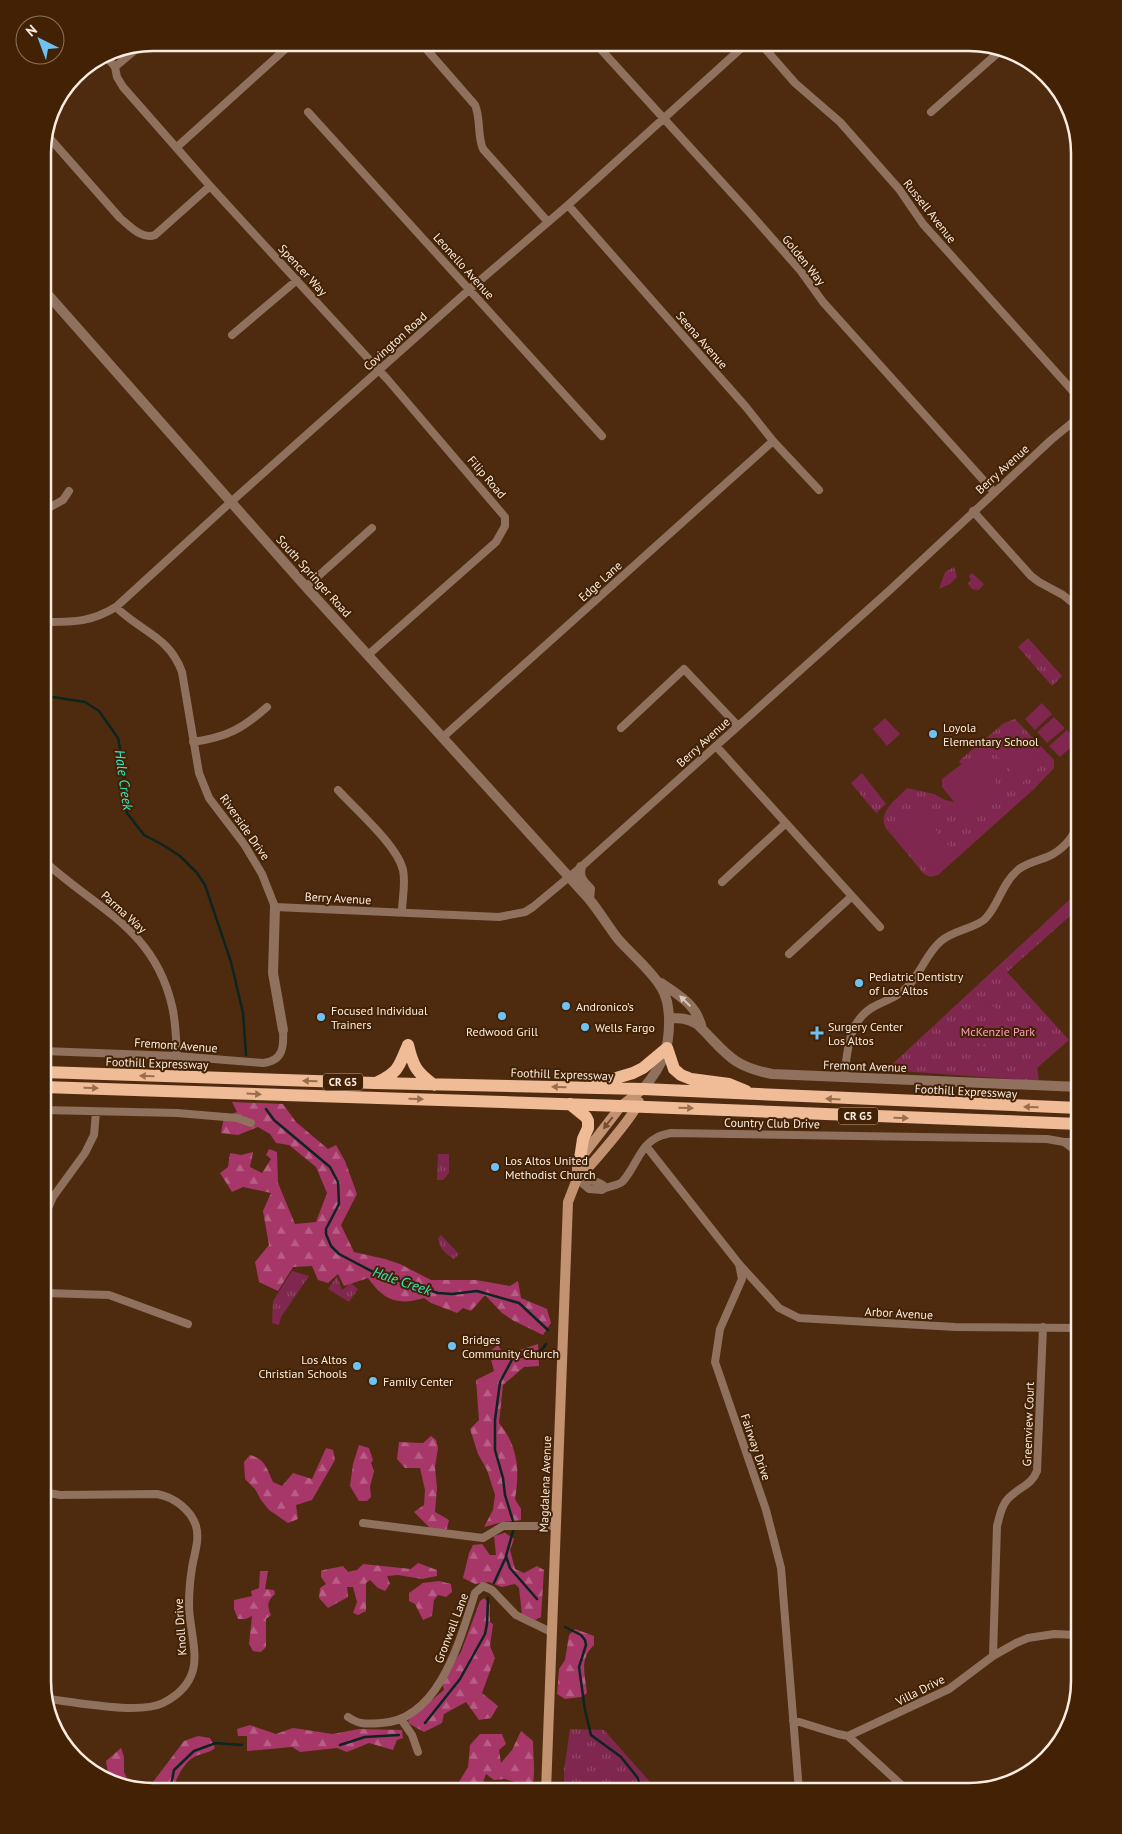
<svg xmlns="http://www.w3.org/2000/svg" width="1122" height="1834" viewBox="0 0 1122 1834" font-family="'PT Sans',sans-serif">
<style>
.grass{fill:url(#grass-tufts)}
.forest{fill:url(#forest-firs)}
.pitch{fill:#7f274f}
.lines{fill:none;stroke-linecap:round;stroke-linejoin:round}
.stream{stroke:#0d241f;stroke-width:2.5}
.minor{stroke:#8f715d;stroke-width:8}
.tertiary{stroke:#8f715d;stroke-width:10}
.secondary{stroke:#c29271;stroke-width:10}
.trunk{stroke:#f0bc97;stroke-width:12}
.oneway{fill:#dbc7b9}
.oneway2{fill:#996e4e}
.oneway3{fill:#754e30}
.poi-dot{fill:#6ec2f3;stroke:#422104;stroke-width:2}
.labels{text-anchor:middle;dominant-baseline:central;stroke-width:4;stroke-linejoin:round;paint-order:stroke}
.shield{fill:#422104;stroke:#c4af9f;stroke-width:1}
.shield-label{font-size:11px;font-weight:bold;fill:#fbece1}
.street-label{font-size:12px;fill:#fbece1;stroke:#422104}
.poi-label{font-size:12px;fill:#fbece1;stroke:#422104;text-anchor:start}
.park-label{font-size:12px;fill:#f8a0c1;stroke:#422104}
.water-label{font-size:14px;font-style:italic;fill:#34ebc8;stroke:#422104}
.rim{fill:none;stroke:#fbece1;stroke-width:2.5}
</style>
<defs>
<pattern id="grass-tufts" width="24" height="20" patternUnits="userSpaceOnUse" patternTransform="scale(1.25)"><rect width="24" height="20" fill="#7f274f"/><path d="M3 7l-1-3M5 7V3M7 7l1-3M15 17l-1-3M17 17v-4M19 17l1-3" fill="none" stroke="#924668"/></pattern>
<pattern id="forest-firs" width="22" height="20" patternUnits="userSpaceOnUse" patternTransform="scale(1.25)"><rect width="22" height="20" fill="#a73669"/><path d="M5 1l3.5 6h-7zM16 11l3.5 6h-7z" fill="#b85d85"/></pattern>
</defs>
<rect width="100%" height="100%" fill="#4e2b0f"/>
<path class="grass" d="M954,567L957,577L950,584L939,589L945,572Z
M972,573L984,584L979,590L972,589L968,584L971,580L969,576Z
M1028,638L1062,676L1052,686L1018,647Z
M1015,719L1054,760V768L1035,788L938,875L930,877L924,874L885,827C879,810 896,800 907,788L934,794L945,800L967,805L972,766L959,763L960,760L1004,723Z
M862,773L886,804L876,813L851,783Z
M1079,891V908L1007,972L1069,1040L1037,1068L1039,1081L886,1070Z
M438,1154H449V1173L443,1180H437Z
M441,1235L459,1254L454,1259C444,1253 440,1249 438,1238Z
M292,1271L309,1276L281,1317L279,1325L272,1323L273,1301Z
M337,1276L342,1290L351,1283L358,1289L349,1302L328,1289Z
M570,1729L604,1730L658,1791H564V1770Z"/>
<path class="forest" d="M232,1102L283,1104L296,1122L328,1149L336,1145L345,1161L357,1194L341,1225L354,1252L385,1259L400,1264L431,1280H476L510,1286L518,1281L521,1298L547,1309L551,1323L543,1335L514,1321L502,1313L485,1295L471,1311L463,1308L457,1313L431,1303L424,1298C398,1306 383,1300 368,1278L344,1286L338,1274L328,1283L318,1280L312,1266L293,1267L278,1291L259,1282L255,1262L269,1245L263,1211L271,1193L243,1187L232,1192L220,1173L228,1167L230,1153L241,1155L253,1152L250,1167L262,1173L271,1159L266,1155L269,1149L277,1152L278,1183L295,1224L316,1222L327,1193L316,1167L289,1145L276,1143L270,1134L258,1127L238,1135L221,1133L224,1117L237,1112Z
M538,1344L539,1366L524,1367L503,1385L499,1423C518,1446 520,1470 515,1499L521,1509V1520L503,1522L484,1527L493,1510L495,1495L487,1470L478,1454L470,1429L479,1420L476,1380L494,1371L489,1352L498,1345L504,1355Z
M431,1436L436,1440L438,1448L435,1467L437,1488L435,1512L449,1520L447,1529L432,1530L414,1512L424,1505L425,1490L420,1468H405L397,1459L399,1442L423,1443Z
M359,1445L369,1448L373,1460L371,1463L374,1471L370,1487L371,1497L367,1501H359L350,1486L353,1464Z
M326,1448L333,1450L335,1460L312,1500L296,1505L298,1519L288,1523L269,1510L261,1500L255,1489L245,1479L244,1462L250,1455C265,1459 267,1469 273,1482L282,1486L293,1473L312,1479Z
M505,1533L514,1539L510,1550L515,1569L524,1573L537,1566L544,1570L541,1617L533,1621L522,1615L519,1588L515,1584L502,1587L489,1582L475,1584L463,1578L469,1553L473,1545L482,1544L490,1555H496L494,1536Z
M418,1563L437,1570V1576L422,1579L398,1575L387,1576L390,1584L385,1591L378,1588L370,1580L366,1583V1611L358,1615L353,1613L357,1602L353,1587H347L348,1597L328,1608L319,1598L320,1588L326,1584L321,1577V1571C328,1568 336,1568 343,1566L348,1572L357,1570L363,1564L411,1569Z
M260,1571H268L265,1589L274,1590L275,1594C267,1601 267,1606 271,1615L266,1619V1647L261,1652L253,1651L249,1644L252,1616L246,1619H238L234,1609V1600L252,1596L251,1591L259,1588Z
M439,1581L451,1584L452,1592L446,1597L438,1595L434,1600L432,1616L423,1620L415,1604L409,1601V1593L423,1583Z
M484,1598L490,1604V1622L493,1624L490,1646L495,1658L482,1693L498,1706L491,1718L479,1720L466,1702L444,1714L442,1723L424,1732L408,1723L412,1709L428,1703L444,1690L441,1680L461,1652L480,1601Z
M575,1629L594,1636V1645C579,1659 585,1674 587,1693L581,1697L565,1699L557,1694L559,1669L565,1660L569,1635Z
M250,1725L276,1734L293,1728L333,1734L359,1729L402,1730L403,1738L397,1740L393,1750L369,1743L347,1752L337,1748L300,1752L292,1747L247,1751V1736H238L237,1729Z
M521,1731L533,1741C533,1757 536,1772 532,1787L505,1779L494,1780L486,1774L480,1791H461L459,1782L468,1767L470,1745L480,1734H502L506,1744L499,1750L501,1763L512,1750Z
M198,1736L210,1738L215,1748C209,1753 203,1753 196,1756C182,1763 177,1778 172,1791H146L109,1779L106,1761L121,1748L124,1757V1772L130,1785L138,1786L153,1782L184,1741Z"/>
<path class="pitch" d="M1042,703L1052,714L1035,730L1025,719Z
M1054,717L1065,728L1047,743L1037,732Z
M885,718L900,734L887,746L873,729Z
M1009,725L1044,763L1022,783L987,745Z
M1067,730L1077,742L1060,757L1049,746Z
M968,759L993,769L997,787L987,805L962,812L942,787V779Z
M922,814L955,853L933,872L899,833Z
M988,1001L1008,1023L998,1032L978,1010Z
M972,1015L992,1038L981,1047L961,1025Z"/>
<g class="lines">
<path class="stream" d="M43,697H53L85,702L99,711L118,738L125,773L124,790L127,813L144,835L163,845L180,856L197,873L205,885L231,962L243,1013L246,1055
M266,1109L274,1120L330,1167L338,1182L339,1204L326,1229V1234L331,1246L339,1254L377,1274L438,1293L452,1294L477,1291L519,1303L548,1330
M513,1521L505,1495L503,1478L495,1450V1420L500,1382L514,1356C527,1358 539,1356 546,1344
M513,1531L506,1556L510,1568L537,1599
M494,1583L506,1557
M565,1627L581,1635L585,1640L586,1645L579,1667L585,1710L591,1735L621,1757L637,1777L643,1791
M425,1723L460,1679L485,1634L487,1624L488,1598
M340,1745L365,1737L399,1735
M162,1791L171,1785L174,1770L194,1751L216,1743L242,1745"/>
<path class="minor" d="M421,43L475,105C481,119 477,135 483,149L548,222
M595,43L748,211L800,270L823,302L994,492
M760,43L795,83L840,122L899,189L923,224L1079,398
M105,55L115,67L117,77L123,87L210,186L388,380L505,517V526L496,542L368,655
M115,67L141,45
M308,112L602,436
M931,112L1000,51
M46,134L120,218C130,226 142,240 155,235L210,186
M177,147L292,43
M568,205L746,407L773,441L819,490
M232,335L297,280
M43,511L63,500L69,491
M973,511L1031,576L1039,582L1063,595L1079,608
M306,587L372,528
M116,607C141,632 169,636 182,672L199,773L209,798L244,844L262,874L275,907L499,917L525,912L533,907L581,867L891,589L1051,440L1079,417
M43,622C73,622 89,623 116,607L222,510L470,289L568,205L747,43
M621,728L684,669L738,726
M442,738L773,441
M193,742C227,737 242,729 267,707
M716,746L880,927
M338,790C356,810 397,845 403,870C406,883 402,899 402,912
M43,860C96,909 154,928 172,1006C176,1022 176,1040 177,1056
M722,882L786,823
M789,954L852,896
M43,1051L177,1056L263,1063C283,1061 284,1047 283,1030
M844,1078C848,1049 847,1018 879,1004C890,999 902,994 910,984C922,970 927,953 941,941C954,930 976,928 985,919C999,905 1001,884 1019,869C1027,863 1037,861 1047,857C1062,851 1074,837 1079,822
M43,1110L177,1113L237,1118L251,1123
M1064,1142H1079
M646,1146L739,1264L742,1279L720,1329L715,1362L766,1510L781,1568L799,1791
M577,1179L589,1189L602,1190C608,1185 617,1187 623,1181C635,1168 640,1146 656,1138C660,1135 666,1134 671,1133L1047,1139L1064,1142L1079,1153
M577,1179C586,1180 598,1180 605,1187
M43,1220L53,1197L85,1153L94,1135L96,1112
M739,1264L779,1308L799,1318L955,1327L1079,1328
M45,1293L109,1295L188,1324
M43,1322L45,1293L43,1278
M43,1355V1338
M43,1492L60,1495L157,1494C174,1497 191,1510 196,1526C200,1540 194,1554 192,1568C190,1580 189,1593 189,1606C189,1624 198,1653 193,1670C189,1685 177,1696 163,1703C138,1715 77,1702 47,1699
M363,1523L483,1538L503,1526H556
M993,1656L997,1526C1000,1515 1002,1502 1012,1495C1022,1486 1032,1484 1037,1471L1043,1327
M348,1717C360,1725 366,1724 381,1723C440,1720 460,1639 475,1593L483,1586L492,1590L516,1615L551,1632
M401,1719L412,1735L418,1752
M793,1720L838,1734L848,1736L949,1689L993,1656L1016,1643L1028,1638L1054,1634L1079,1635
M848,1736L908,1791"/>
<path class="tertiary" d="M43,289L306,587L589,899C599,911 608,926 618,939C632,955 650,969 661,987C667,996 668,1006 669,1016C670,1049 663,1065 643,1089
M581,867C578,877 583,882 590,889L589,899
M275,907L273,973L283,1030
M661,983C680,996 697,1005 702,1029
M669,1018C679,1018 688,1018 697,1024C726,1052 730,1066 772,1074L1079,1087"/>
<path class="secondary" d="M577,1179C590,1167 633,1117 639,1102
M546,1791L568,1202L577,1179V1164L580,1159L621,1106L643,1089"/>
<path class="trunk" d="M408,1045C413,1066 416,1072 434,1085
M43,1072L375,1083L643,1089L1079,1108
M378,1082C399,1072 399,1066 408,1045
M596,1084L633,1073L643,1068L667,1048L674,1069L681,1075L691,1079L729,1084L746,1091
M43,1087L621,1106L1079,1124
M570,1104L586,1117L588,1121V1128L583,1139L580,1159"/>
</g>
<defs><path id="oneway-solid" d="M-6-.8H1V-3.2L6.5 0L1 3.2V.8H-6Z" transform="scale(1.25)"/></defs>
<use class="oneway" href="#oneway-solid" transform="translate(685 1001) rotate(-136)"/>
<g class="oneway2">
<use href="#oneway-solid" transform="translate(147 1076) rotate(-178)"/>
<use href="#oneway-solid" transform="translate(310 1081) rotate(-178)"/>
<use href="#oneway-solid" transform="translate(559 1087) rotate(-179)"/>
<use href="#oneway-solid" transform="translate(91 1088) rotate(2)"/>
<use href="#oneway-solid" transform="translate(254 1094) rotate(3)"/>
<use href="#oneway-solid" transform="translate(416 1099) rotate(2)"/>
<use href="#oneway-solid" transform="translate(833 1099) rotate(-177)"/>
<use href="#oneway-solid" transform="translate(1031 1107) rotate(-178)"/>
<use href="#oneway-solid" transform="translate(686 1108) rotate(2)"/>
<use href="#oneway-solid" transform="translate(901 1118) rotate(2)"/>
</g>
<use class="oneway3" href="#oneway-solid" transform="translate(608 1123) rotate(128)"/>
<g class="poi-dot">
<circle cx="933" cy="734" r="5"/>
<circle cx="859" cy="983" r="5"/>
<circle cx="566" cy="1006" r="5"/>
<circle cx="502" cy="1016" r="5"/>
<circle cx="321" cy="1017" r="5"/>
<circle cx="585" cy="1027" r="5"/>
<path d="M814.5 1025.5h5v5h5v5h-5v5h-5v-5h-5v-5h5z"/>
<circle cx="495" cy="1167" r="5"/>
<circle cx="452" cy="1346" r="5"/>
<circle cx="357" cy="1366" r="5"/>
<circle cx="373" cy="1381" r="5"/>
</g>
<g class="labels">
<g class="shield">
<rect x="323" y="1073.5" width="40" height="17" rx="4"/>
<rect x="838" y="1107.5" width="40" height="17" rx="4"/>
</g>
<g class="shield-label">
<text x="343" y="1082">CR G5</text>
<text x="858" y="1116">CR G5</text>
</g>
<g class="street-label">
<text transform="translate(930 211) rotate(52)">Russell Avenue</text>
<text transform="translate(804 260) rotate(51)">Golden Way</text>
<text transform="translate(464 266) rotate(48)">Leonello Avenue</text>
<text transform="translate(303 270) rotate(47)">Spencer Way</text>
<text transform="translate(702 340) rotate(49)">Seena Avenue</text>
<text transform="translate(395 341) rotate(-42)">Covington Road</text>
<text transform="translate(1002 469) rotate(-42)">Berry Avenue</text>
<text transform="translate(487 477) rotate(49)">Filip Road</text>
<text transform="translate(314 576) rotate(48)">South Springer Road</text>
<text transform="translate(600 581) rotate(-42)">Edge Lane</text>
<text transform="translate(703 742) rotate(-42)">Berry Avenue</text>
<text transform="translate(245 827) rotate(55)">Riverside Drive</text>
<text transform="translate(338 898) rotate(3)">Berry Avenue</text>
<text transform="translate(124 912) rotate(42)">Parma Way</text>
<text transform="translate(176 1045) rotate(4)">Fremont Avenue</text>
<text transform="translate(157 1063) rotate(2)">Foothill Expressway</text>
<text transform="translate(865 1066) rotate(2)">Fremont Avenue</text>
<text transform="translate(562 1074) rotate(2)">Foothill Expressway</text>
<text transform="translate(966 1091) rotate(3)">Foothill Expressway</text>
<text transform="translate(772 1123) rotate(1)">Country Club Drive</text>
<text transform="translate(899 1313) rotate(3)">Arbor Avenue</text>
<text transform="translate(1028 1424) rotate(-88)">Greenview Court</text>
<text transform="translate(756 1447) rotate(71)">Fairway Drive</text>
<text transform="translate(545 1484) rotate(-88)">Magdalena Avenue</text>
<text transform="translate(180 1627) rotate(-94)">Knoll Drive</text>
<text transform="translate(451 1628) rotate(-69)">Gronwall Lane</text>
<text transform="translate(920 1690) rotate(-27)">Villa Drive</text>
</g>
<g class="poi-label">
<text x="943" y="727">Loyola<tspan x="943" dy="14">Elementary School</tspan></text>
<text x="869" y="976">Pediatric Dentistry<tspan x="869" dy="14">of Los Altos</tspan></text>
<text x="576" y="1006">Andronico’s</text>
<text x="331" y="1010">Focused Individual<tspan x="331" dy="14">Trainers</tspan></text>
<text x="828" y="1026">Surgery Center<tspan x="828" dy="14">Los Altos</tspan></text>
<text x="595" y="1027">Wells Fargo</text>
<text x="502" y="1031" text-anchor="middle">Redwood Grill</text>
<text x="505" y="1160">Los Altos United<tspan x="505" dy="14">Methodist Church</tspan></text>
<text x="462" y="1339">Bridges<tspan x="462" dy="14">Community Church</tspan></text>
<text x="347" y="1359" text-anchor="end">Los Altos<tspan x="347" dy="14">Christian Schools</tspan></text>
<text x="383" y="1381">Family Center</text>
</g>
<g class="park-label">
<text x="998" y="1031">McKenzie Park</text>
</g>
<g class="water-label">
<text transform="translate(124 780) rotate(82)">Hale Creek</text>
<text transform="translate(402 1281) rotate(19)">Hale Creek</text>
</g>
</g>
<path d="M0 0H1122V1834H0ZM153 51H969A102 102 0 0 1 1071 153V1681A102 102 0 0 1 969 1783H153A102 102 0 0 1 51 1681V153A102 102 0 0 1 153 51Z" fill="#422104" fill-rule="evenodd"/>
<path class="rim" d="M153 51H969A102 102 0 0 1 1071 153V1681A102 102 0 0 1 969 1783H153A102 102 0 0 1 51 1681V153A102 102 0 0 1 153 51Z"/>
<g transform="translate(40 40) rotate(318)"><circle r="24" fill="#422104" stroke="#8c725c"/>
<path d="M0-4L9 19L0 12L-9 19Z" fill="#6ec2f3"/>
<text y="-8" font-size="14" font-weight="bold" text-anchor="middle" fill="#fbece1">N</text>
</g>
</svg>
